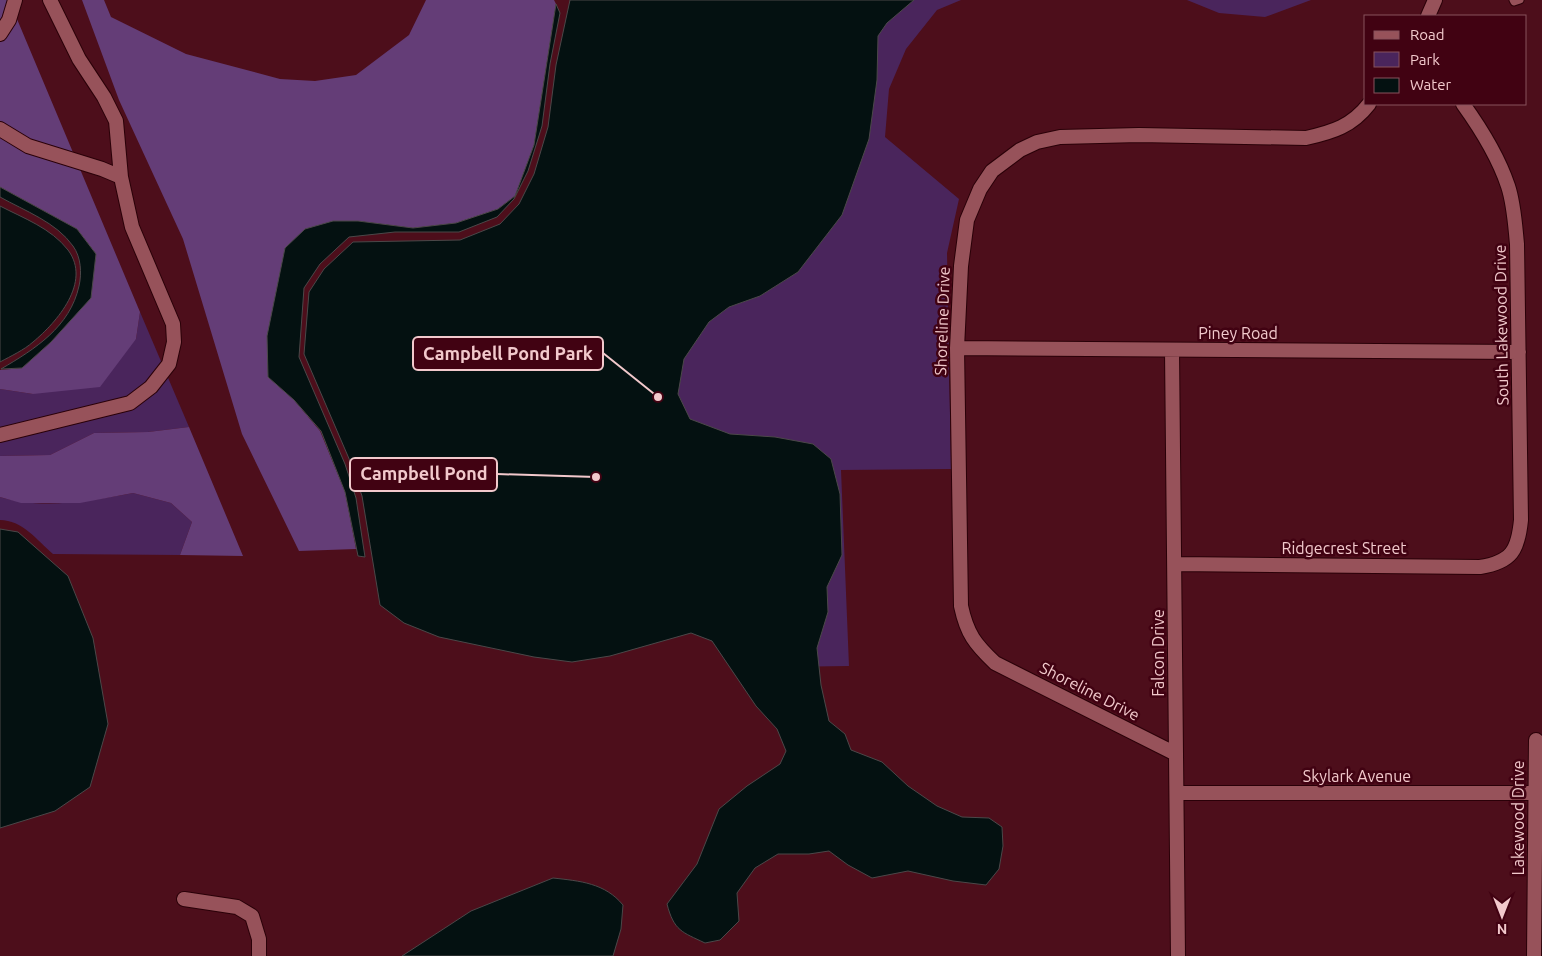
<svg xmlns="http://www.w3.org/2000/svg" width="1542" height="956" viewBox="0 0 1542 956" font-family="Ubuntu,sans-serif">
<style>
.green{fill:#4a255c}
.forest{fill:#643d77}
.water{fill:#041111;stroke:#4b4849}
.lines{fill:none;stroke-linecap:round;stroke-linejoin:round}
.service-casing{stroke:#2a0008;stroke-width:9}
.minor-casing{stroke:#2a0008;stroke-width:16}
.service{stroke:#97525a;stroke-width:7}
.minor{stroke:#97525a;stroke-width:14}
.labels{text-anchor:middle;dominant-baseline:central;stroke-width:5;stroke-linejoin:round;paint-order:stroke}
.street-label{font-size:16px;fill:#f2c9cc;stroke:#410212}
.leader{fill:none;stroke:#f2c9cc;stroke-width:2}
.callout-dot{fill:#f2c9cc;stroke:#410212;stroke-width:2}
.callout{fill:#410212;stroke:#f2c9cc;stroke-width:2}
.callout-label{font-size:18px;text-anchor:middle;font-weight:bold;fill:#f2c9cc}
</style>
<rect width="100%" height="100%" fill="#4d0e1b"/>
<path class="green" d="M604,0H961L937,10L906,49L889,89L885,137L959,199L947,253L951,469L841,470L849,666L779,667L392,516L562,218Z
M1187,0H1311L1265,17L1219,13Z
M140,312L189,427L148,432L94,433L50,455L0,456V389L33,394L136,339Z
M133,493L171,503L192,522L180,555L53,554C37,540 22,520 0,520V497C43,510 89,501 133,493Z"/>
<path class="forest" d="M0,0H9L140,312L136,339L100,387L33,394L0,389V370L22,368L51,342L90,298L96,254L77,229L0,187Z
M82,0H104L111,17L186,54L280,79L315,81L356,75L409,35L426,0H554L556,4L534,145L515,196L498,209L456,223L413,228L358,221L305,229L268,377L294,400L320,431L345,492L356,549L299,551L242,434L183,239L119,100Z
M189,427L243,556L180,555L192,522L171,503L133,493L80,503H21L0,497V456L50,455L94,433L148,432Z"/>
<path class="water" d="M570,0H914L887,23L878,36L877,80L869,139L842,215L798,272L760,296L729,307L709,322L684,359L678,394L690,419L730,434L775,437L813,444L831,459L840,494L842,555L827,587L828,612L817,648L821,685L829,721L845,734L851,750L882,762L908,786L937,806L962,817L989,818L1002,827L1003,846L999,869L986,885L953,881L908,871L872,878L848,865L829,851L809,854H778L755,868L737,893L739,921L720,940L705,943C682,932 674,931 667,904L697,864L719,809L747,786L780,764L786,751L777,729L756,706L712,641L691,633L610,656L572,662L534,657L439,637L404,623L380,605L362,496L350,461L304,354L309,292L324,269L353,242L460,240L500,224L519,204L534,174L548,127L556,65Z
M556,4L560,13L550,64L542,126L528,171L514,199L497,217L459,232H395L349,237L320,264L304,288L299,357L345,464L356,498L365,557L358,556L345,492L321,431L294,400L268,377L267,336L285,248L305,229L333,221H358L413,228L456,223L498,209L515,196L534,145Z
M0,187L77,229L96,254L91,298L51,342L22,368L1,369C35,349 70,327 79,286C82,273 81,257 73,246C56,222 25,211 0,197Z
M0,206C23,218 51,228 68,250C92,282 57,322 33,342C24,350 11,356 0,362Z
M0,529L18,532L68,576L93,638L108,724L90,787L55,811L0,828Z
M553,878C580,881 605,883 623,905L621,929L613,956H402L471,911Z"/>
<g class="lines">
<defs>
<path id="service" d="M1513,0L1514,2L1520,0"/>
<path id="minor" d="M1428,16L1435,0
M0,34L9,20L15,0
M0,129L28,146L102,169L121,177
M957,348L1519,352
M1172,350L1178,956
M0,435L130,403L151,387L169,364L174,342L173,324L132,227L121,177L116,121L104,97L79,59L50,0
M1175,564L1480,567C1512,562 1518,550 1521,520L1517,244C1515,224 1514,204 1508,186C1498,156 1481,129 1463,104
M1176,754L995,663C975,644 967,634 961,606L957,348L961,266L967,220L980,189L992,171L1020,150L1037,142L1060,137L1139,135L1306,138C1333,132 1352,126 1369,104
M1177,793H1536
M184,899L237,907L252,916L259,939V956
M1534,956L1536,740"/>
</defs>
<use href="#service" class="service-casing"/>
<use href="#minor" class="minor-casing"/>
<use href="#service" class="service"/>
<use href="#minor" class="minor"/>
</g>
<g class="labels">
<g class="street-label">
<text transform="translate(942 321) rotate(-88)">Shoreline Drive</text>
<text transform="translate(1501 325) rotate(-91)">South Lakewood Drive</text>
<text x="1238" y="333">Piney Road</text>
<text x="1344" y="548">Ridgecrest Street</text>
<text transform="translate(1158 653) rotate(-90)">Falcon Drive</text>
<text transform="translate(1090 691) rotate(27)">Shoreline Drive</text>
<text x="1357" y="776">Skylark Avenue</text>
<text transform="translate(1518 818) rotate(-90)">Lakewood Drive</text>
</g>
</g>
<path class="leader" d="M658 397L603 353M596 477L497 474"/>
<g class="callout-dot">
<circle cx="658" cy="397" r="5"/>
<circle cx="596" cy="477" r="5"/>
</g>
<g class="callout">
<rect x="413" y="337" width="190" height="33" rx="5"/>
<rect x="350" y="458" width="147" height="33" rx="5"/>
</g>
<g class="callout-label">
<text x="508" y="360">Campbell Pond Park</text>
<text x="424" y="480">Campbell Pond</text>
</g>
<rect x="1364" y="15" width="162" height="90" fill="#410212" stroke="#88525c"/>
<rect x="1374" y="31" width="25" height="8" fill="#97525a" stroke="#88525c"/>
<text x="1410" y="40" font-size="15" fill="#f2c9cc">Road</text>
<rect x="1374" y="52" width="25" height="15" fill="#4a255c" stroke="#88525c"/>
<text x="1410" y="65" font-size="15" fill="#f2c9cc">Park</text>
<rect x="1374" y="78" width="25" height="15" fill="#041111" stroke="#88525c"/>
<text x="1410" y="90" font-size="15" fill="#f2c9cc">Water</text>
<g transform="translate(1502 916) rotate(180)" stroke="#410212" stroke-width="4" paint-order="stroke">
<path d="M0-4L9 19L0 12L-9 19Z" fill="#f2c9cc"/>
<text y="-8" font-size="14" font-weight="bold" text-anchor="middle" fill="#f2c9cc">N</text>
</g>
</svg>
